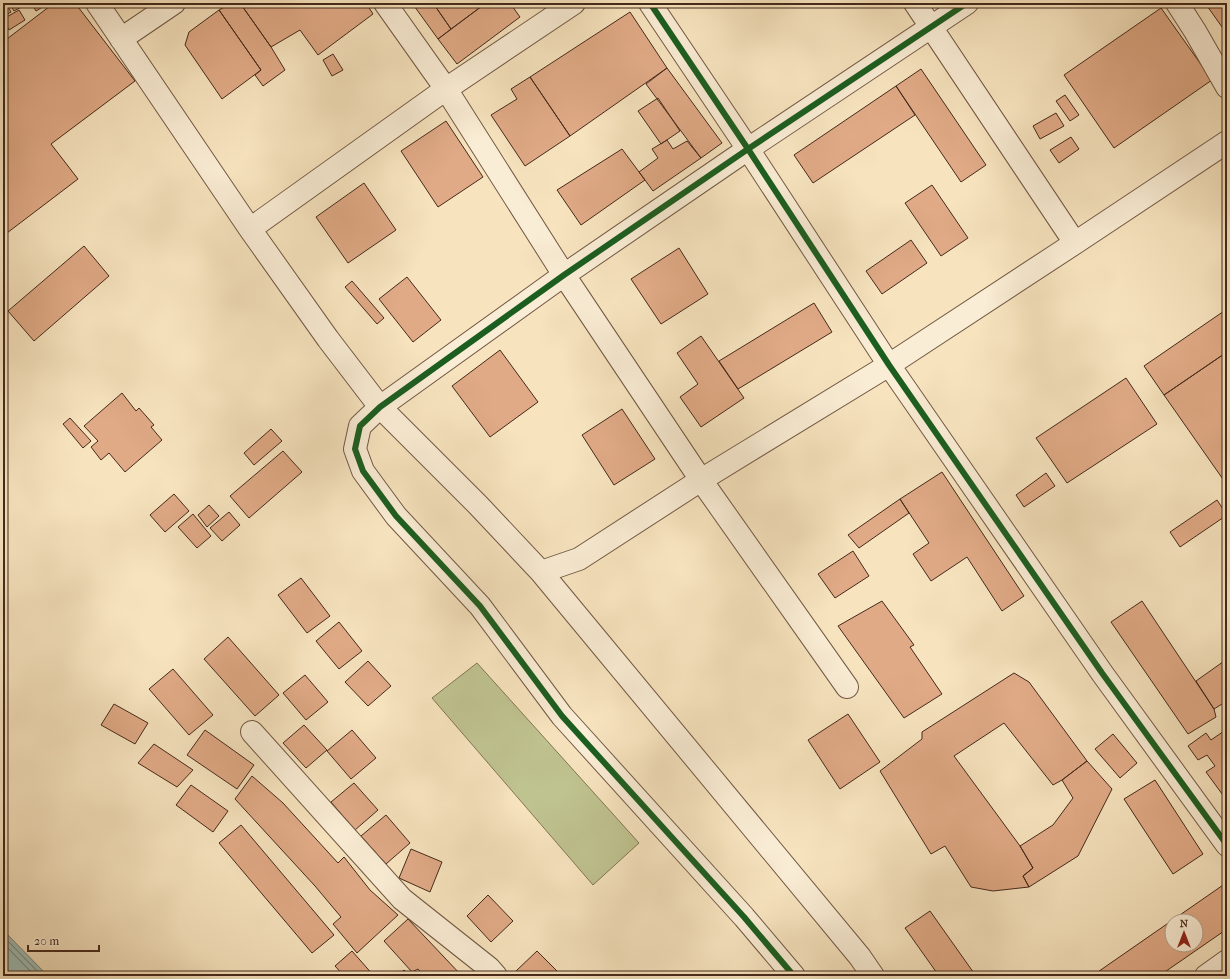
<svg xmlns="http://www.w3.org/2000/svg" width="1230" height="979" viewBox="0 0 1230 979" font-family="'IM FELL French Canon',serif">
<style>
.green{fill:#bfc390;stroke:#827655}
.water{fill:#9ebeb7;stroke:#7a8278}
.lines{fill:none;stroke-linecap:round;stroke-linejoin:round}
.shore{stroke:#727468;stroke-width:1}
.building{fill:#e0aa86;stroke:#45291a;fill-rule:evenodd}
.minor-casing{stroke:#725843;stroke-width:24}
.minor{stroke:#faedd5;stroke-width:22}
.cycleway-casing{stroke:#faedd5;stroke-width:8}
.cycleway{stroke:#1b5e20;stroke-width:6}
</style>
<rect width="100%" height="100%" fill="#f7e4bf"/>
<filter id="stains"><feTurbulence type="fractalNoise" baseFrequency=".005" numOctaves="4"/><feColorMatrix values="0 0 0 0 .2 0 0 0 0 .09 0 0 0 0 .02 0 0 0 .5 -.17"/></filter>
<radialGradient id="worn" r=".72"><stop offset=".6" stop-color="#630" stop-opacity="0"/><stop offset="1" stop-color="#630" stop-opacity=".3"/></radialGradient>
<path class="green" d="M477,663L639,843L593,885L432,698Z"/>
<path class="water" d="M3,930L48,976H3Z"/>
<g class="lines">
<path class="shore" d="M3,936L42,976
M3,943L35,976"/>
</g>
<path class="building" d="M3,3H6L11,12L6,15L3,9Z
M9,3H21L23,6L14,11Z
M34,3H49L36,11L32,4Z
M54,3H75L135,81L51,144L78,179L3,236V42Z
M232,3H240L271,47L285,70L263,86L255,75L261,70L219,10Z
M240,3H366L373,14L318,55L300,30L271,47Z
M412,3H433L451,29L438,39Z
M433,3H486L451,29Z
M486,3H510L520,17L457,64L438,39Z
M1205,3H1227V34Z
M1161,8L1212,80L1114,148L1064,75Z
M19,10L25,20L9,30L3,19Z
M219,10L261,70L222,99L185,45L189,32Z
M630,12L667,68L570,136L530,77Z
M333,54L343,70L332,76L323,60Z
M667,68L722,143L701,158L646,84Z
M921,69L986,165L961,182L896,86Z
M530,77L570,136L525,166L491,115L517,99L511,89Z
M896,86L915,115L813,183L794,155Z
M1065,95L1079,115L1070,121L1056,101Z
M658,98L680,131L661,144L638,111Z
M1056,113L1064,126L1040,139L1033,126Z
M446,121L483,177L438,207L401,151Z
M1071,137L1079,149L1059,163L1050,150Z
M667,140L673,149L687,141L701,158L653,191L639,172L658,158L652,149Z
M622,149L645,180L581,225L557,190Z
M364,183L396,230L348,263L316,217Z
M932,185L968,238L941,256L905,203Z
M911,240L927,263L882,294L866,271Z
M84,246L109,276L34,341L8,311Z
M679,248L708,294L661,324L631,279Z
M407,277L441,320L413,342L379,299Z
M352,281L384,318L377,324L345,287Z
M814,303L832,332L738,389L719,361Z
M1227,309V352L1164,395L1144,366Z
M701,336L744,398L701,427L680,397L698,384L677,353Z
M500,350L538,402L490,437L452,386Z
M1227,352V425L1226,426L1227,427V485L1164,395Z
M1126,378L1157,424L1067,483L1036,438Z
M122,393L136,411L139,408L154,425L151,427L162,440L125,472L109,453L101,460L91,447L98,441L84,426Z
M622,409L655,459L614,485L582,435Z
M70,418L91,441L83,448L63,424Z
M271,429L282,441L254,465L244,453Z
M283,451L302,472L249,518L230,496Z
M942,472L1024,596L1002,611L967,557L931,581L913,554L929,543L900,499Z
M1046,473L1055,486L1024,507L1016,495Z
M174,494L189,511L165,532L150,515Z
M900,499L909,513L859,548L848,535Z
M1217,500L1227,515L1180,547L1170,532Z
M209,505L219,516L207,527L198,515Z
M229,512L240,525L222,541L210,528Z
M193,514L211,536L197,548L178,527Z
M853,551L869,576L835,598L818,574Z
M301,578L330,616L307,633L278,595Z
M882,601L914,645L910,647L942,694L904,718L838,626Z
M1142,601L1214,709L1216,717L1188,734L1111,622Z
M339,622L362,651L339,669L316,641Z
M228,637L279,695L255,716L204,659Z
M1227,659V701L1214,709L1196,681Z
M368,661L391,686L368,706L345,682Z
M173,669L213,715L189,735L149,689Z
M1014,673L1029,682L1087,761L1062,780L1053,785L1004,723L954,756L1020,846L1033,868L1023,876L1029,887L993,891L971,887L945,846L931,854L880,771L922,739V732Z
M305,675L328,702L306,720L283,693Z
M114,704L148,723L135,744L101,725Z
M848,714L880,762L840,789L808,740Z
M304,725L327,750L306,768L283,743Z
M1227,729V797L1225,798L1206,772L1215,766L1207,755L1198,760L1188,746L1206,733L1211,740Z
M205,730L254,765L237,789L187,755Z
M352,730L376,758L351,779L327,751Z
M1113,734L1137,763L1120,778L1095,749Z
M154,744L193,770L177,787L138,763Z
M1087,761L1112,789L1078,856L1029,887L1023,876L1033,868L1020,846L1053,825L1073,798L1062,780Z
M252,776L283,803L338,863L344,857L370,890L398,915L357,953L333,924L341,917L315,886L235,799Z
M1155,780L1203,854L1173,874L1124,799Z
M354,783L378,810L355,830L331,802Z
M191,785L228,811L213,832L176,805Z
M386,815L410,843L386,864L361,836Z
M241,825L334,935L312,953L219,843Z
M411,849L442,862L430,892L399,878Z
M1226,883L1227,929L1159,976H1092ZM1172,921H1196V945H1172Z
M488,895L513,921L491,942L467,916Z
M930,911L976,976H939L905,928Z
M408,919L462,976H424L418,969L412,972L384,941Z
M352,951L374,976H344L335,966Z
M537,951L562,976H521L516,971Z
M404,970L410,976H397Z"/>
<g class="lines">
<defs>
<path id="minor" d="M97,3L250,229L328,339L380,407L478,505L541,572L860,957L873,976
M385,3L446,89L564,275L701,480L847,687
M650,3L748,149L889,365L1102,673L1227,845
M915,3L1075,243
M1177,3L1195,31L1227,87
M121,39L174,3
M250,229L446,89L574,3
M541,572L579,559L701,480L889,365L1075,243L1227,142
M252,732L402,899L489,968L496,976
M794,976L744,917L562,716L480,606L396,516L363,471L355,449L360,426L380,407L564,275L748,149L967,3
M1206,976L1227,961"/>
</defs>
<use href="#minor" class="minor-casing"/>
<use href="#minor" class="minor"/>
<defs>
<path id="cycleway" d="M650,3L748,149L889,365L1102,673L1227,845
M794,976L744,917L562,716L480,606L396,516L363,471L355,449L360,426L380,407L564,275L748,149L967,3"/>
</defs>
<use href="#cycleway" class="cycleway-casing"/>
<use href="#cycleway" class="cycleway"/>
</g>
<rect width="1230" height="979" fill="none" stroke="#f7e4bf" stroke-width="16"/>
<rect x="4" y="4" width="1222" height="971" fill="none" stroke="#45291a" stroke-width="2"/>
<rect x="8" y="8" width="1214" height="963" fill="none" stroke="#45291a"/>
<g transform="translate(1184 933)"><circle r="19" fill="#faedd5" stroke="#b29f8a"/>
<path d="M0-3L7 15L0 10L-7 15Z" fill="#8f2418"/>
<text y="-6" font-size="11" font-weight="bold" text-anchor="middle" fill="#45291a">N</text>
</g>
<path d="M28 945v6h71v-6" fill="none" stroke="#45291a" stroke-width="2"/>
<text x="34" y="945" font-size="12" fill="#45291a" stroke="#faedd5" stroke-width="3" paint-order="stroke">20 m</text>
<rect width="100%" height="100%" filter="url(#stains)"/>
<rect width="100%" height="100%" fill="url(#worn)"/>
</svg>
